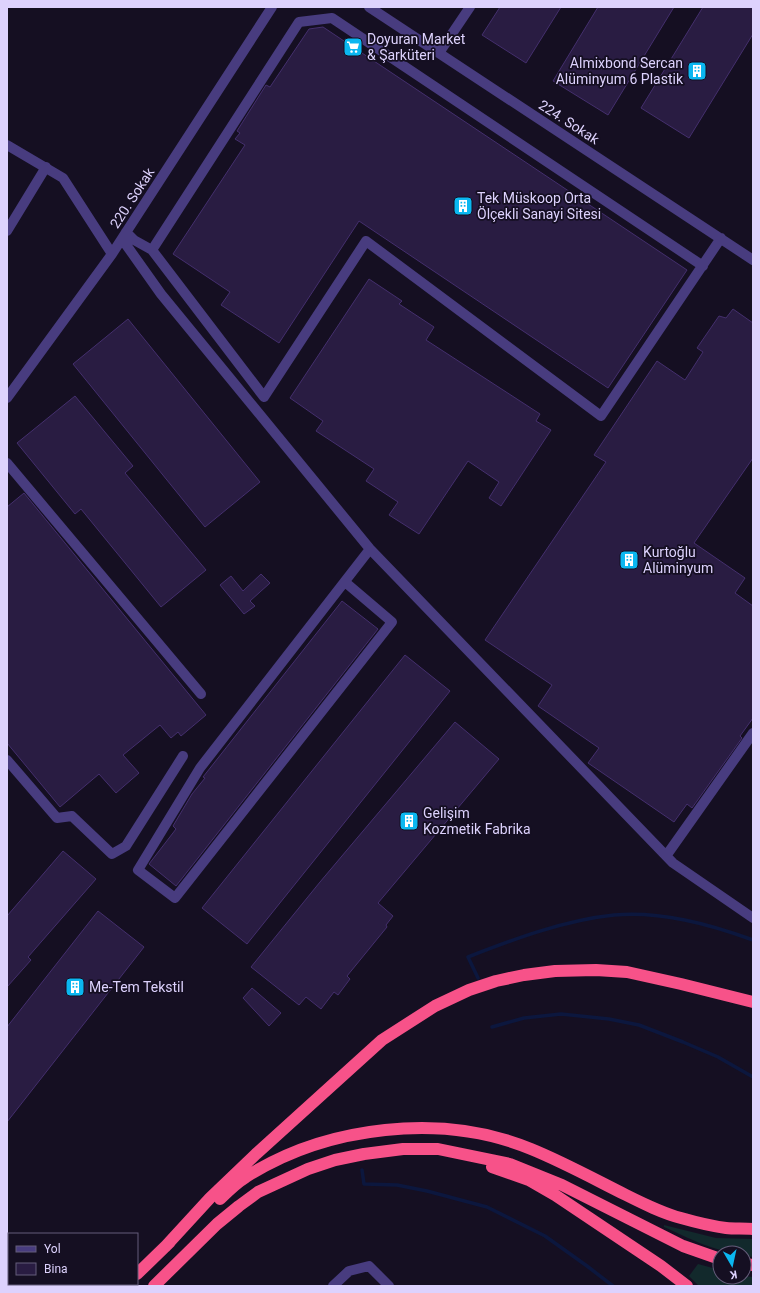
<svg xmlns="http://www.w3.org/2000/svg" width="760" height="1293" viewBox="0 0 760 1293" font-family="Roboto,sans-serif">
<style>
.green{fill:#12292c}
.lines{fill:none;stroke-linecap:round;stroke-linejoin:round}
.stream{stroke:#0c173e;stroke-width:3.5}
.building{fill:#291c42;stroke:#442f6d}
.minor{stroke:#483c7f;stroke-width:10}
.highway{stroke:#f75289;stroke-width:12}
.labels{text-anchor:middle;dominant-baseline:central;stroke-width:3.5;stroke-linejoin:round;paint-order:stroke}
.poi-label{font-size:14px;fill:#ddd2fd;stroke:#150f22;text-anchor:start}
.street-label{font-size:14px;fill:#ddd2fd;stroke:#150f22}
</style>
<rect width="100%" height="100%" fill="#150f22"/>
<path class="green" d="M664,1225L716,1238L753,1239V1257L744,1255V1253C716,1253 689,1238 664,1227Z
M698,1264L720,1270V1277H744V1276L753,1277V1286H699L689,1276Z"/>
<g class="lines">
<path class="stream" d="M478,978L468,957C514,939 565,920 614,915C661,911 709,924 753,940
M492,1027L524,1018L561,1014L609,1019L639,1025L683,1042L718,1057L753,1077
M362,1170L364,1184L397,1185L427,1191L487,1207L545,1236L587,1266L613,1286"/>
</g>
<path class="building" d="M500,7H561L526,63L482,35Z
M598,7H674L608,115L553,81Z
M703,7H753V34L689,138L641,108Z
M323,27L687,270L608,388L359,221L279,343L221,305L230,292L173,254L245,145L235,139L240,133L237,131L266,85L270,87L309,29Z
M369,279L402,301L399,304L434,327L426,340L540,414L536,421L551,430L501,506L489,498L499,482L468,461L419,534L389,515L398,502L366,481L374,469L316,431L323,421L290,398Z
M733,309L753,323V458L694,543L745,578L735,593L753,606V718L740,736L742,738L692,808L687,804L674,822L588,763L599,748L538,706L552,685L485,640L606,462L594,455L657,361L685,380L703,352L697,348L719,316L726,318Z
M128,319L260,482L205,527L73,364Z
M75,396L133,466L125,473L206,570L161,607L81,509L75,514L17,443Z
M24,493L206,715L181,736L178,732L171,738L160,725L123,755L139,773L116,793L99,774L60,807L7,743V507Z
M261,574L270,583L250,601L255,606L244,614L220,585L231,576L243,591Z
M342,601L378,629L176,886L149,864L176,829L173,826L192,794L205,778L203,777Z
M405,655L450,691L247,944L202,908Z
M455,722L499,759L378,903L393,916L386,925L387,927L347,976L350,979L338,995L334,992L321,1009L306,997L299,1005L251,967L320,882Z
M63,851L96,879L28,957L31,960L7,987V916Z
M98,911L144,947L7,1122V1027Z
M252,988L281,1013L269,1026L243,998Z"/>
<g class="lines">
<path class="minor" d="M369,7L753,260
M439,53L470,7
M7,145L63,178L112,254
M7,231L46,167
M126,232L134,240L152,250
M122,239L161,294L370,549L673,863L753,918
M703,266L332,18L299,22L152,250L264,397L366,241L601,416L721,238
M7,398L112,254L272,7
M7,463L201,694
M345,582L392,622L175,898L138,870L200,768L370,549
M7,760L57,818L72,816L112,854L126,846L183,756
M666,856L753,733
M333,1286L349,1271L369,1266L389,1286"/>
<path class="highway" d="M492,1167L529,1180L555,1195L661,1266L687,1286
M220,1199C228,1191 236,1183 246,1177C326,1126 442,1112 531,1149C563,1162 594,1179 626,1195C644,1204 662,1213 681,1218C695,1222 711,1226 726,1228C735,1229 744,1228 753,1229
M165,1247L210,1198L256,1154L382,1040L435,1006L469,990L496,981L524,975L555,971L596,970L627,972L681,984L753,1002
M744,1264L753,1265
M137,1274L170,1242
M124,1286L126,1284
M154,1286L217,1224L239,1206L258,1192L308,1169L335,1160L364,1154L403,1149H438L510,1164L562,1185L683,1246L720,1259"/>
</g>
<defs>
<symbol id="supermarket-square" viewBox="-11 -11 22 22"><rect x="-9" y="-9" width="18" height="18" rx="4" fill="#0bb7f0" stroke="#150f22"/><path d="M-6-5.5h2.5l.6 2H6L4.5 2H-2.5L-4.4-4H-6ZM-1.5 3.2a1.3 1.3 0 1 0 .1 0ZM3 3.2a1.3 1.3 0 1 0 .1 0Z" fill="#fff"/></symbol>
<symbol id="building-square" viewBox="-11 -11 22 22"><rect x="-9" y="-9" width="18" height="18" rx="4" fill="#0bb7f0" stroke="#150f22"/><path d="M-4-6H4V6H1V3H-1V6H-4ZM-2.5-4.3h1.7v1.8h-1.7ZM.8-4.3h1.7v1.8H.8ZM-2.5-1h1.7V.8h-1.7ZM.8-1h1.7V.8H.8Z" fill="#fff"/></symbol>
</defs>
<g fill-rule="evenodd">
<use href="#supermarket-square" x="342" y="36" width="22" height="22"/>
<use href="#building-square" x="686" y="60" width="22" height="22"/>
<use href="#building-square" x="452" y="195" width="22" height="22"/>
<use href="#building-square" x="618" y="549" width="22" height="22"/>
<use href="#building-square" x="398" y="810" width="22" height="22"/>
<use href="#building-square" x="64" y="976" width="22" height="22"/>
</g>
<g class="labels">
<g class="poi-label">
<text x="367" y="39">Doyuran Market<tspan x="367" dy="16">&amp; Şarküteri</tspan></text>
<text x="683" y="63" text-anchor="end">Almixbond Sercan<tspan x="683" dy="16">Alüminyum 6 Plastik</tspan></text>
<text x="477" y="198">Tek Müskoop Orta<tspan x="477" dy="16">Ölçekli Sanayi Sitesi</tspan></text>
<text x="643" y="552">Kurtoğlu<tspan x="643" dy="16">Alüminyum</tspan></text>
<text x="423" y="813">Gelişim<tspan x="423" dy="16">Kozmetik Fabrika</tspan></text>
<text x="89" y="987">Me-Tem Tekstil</text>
</g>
<g class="street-label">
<text transform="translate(569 122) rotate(33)">224. Sokak</text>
<text transform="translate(132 198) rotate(-57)">220. Sokak</text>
</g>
</g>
<rect width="760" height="1293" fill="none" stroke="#ddd2fd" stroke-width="16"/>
<rect x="8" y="1233" width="130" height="52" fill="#150f22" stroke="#655d7a"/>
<rect x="16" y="1246" width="20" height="6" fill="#483c7f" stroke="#655d7a"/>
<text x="44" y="1253" font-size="12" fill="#ddd2fd">Yol</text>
<rect x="16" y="1263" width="20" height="12" fill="#291c42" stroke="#655d7a"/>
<text x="44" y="1273" font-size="12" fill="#ddd2fd">Bina</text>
<g transform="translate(732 1265) rotate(171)"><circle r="19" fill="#150f22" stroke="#655d7a"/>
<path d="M0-3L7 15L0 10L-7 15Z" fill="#0bb7f0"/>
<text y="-6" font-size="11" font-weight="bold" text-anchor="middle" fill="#ddd2fd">K</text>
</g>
</svg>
